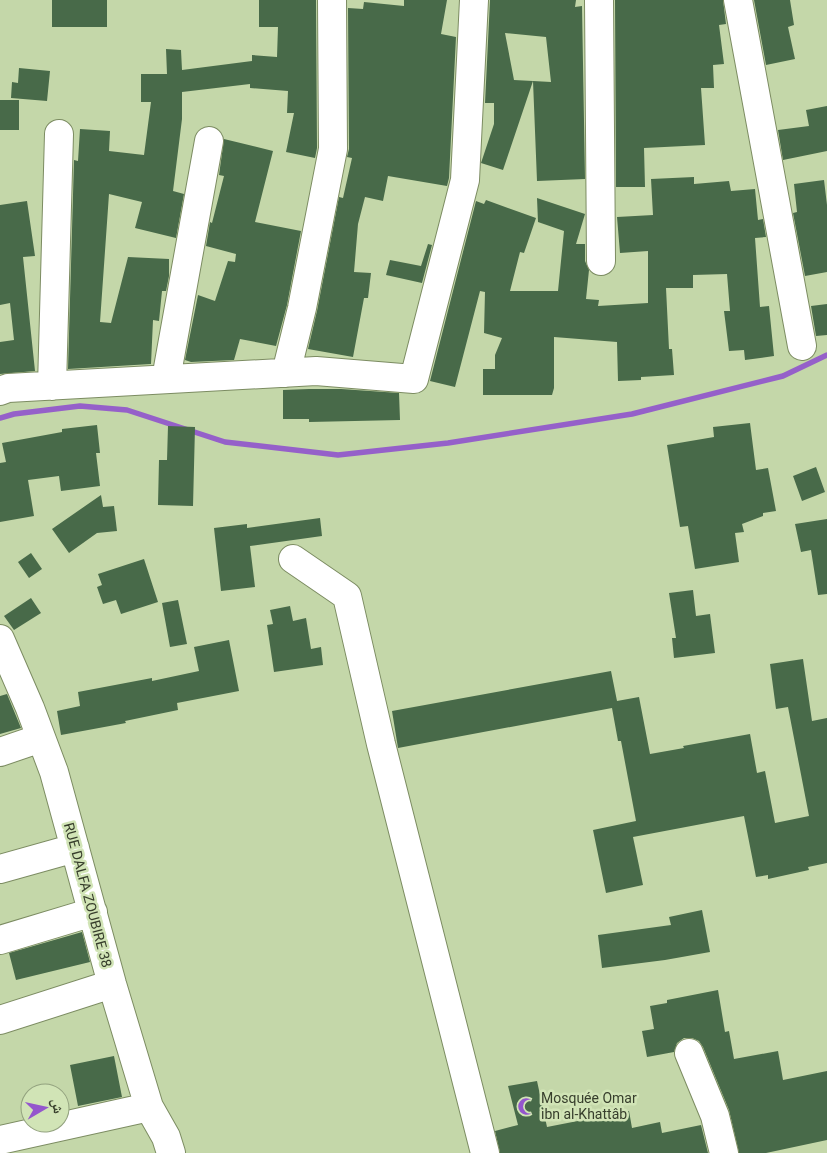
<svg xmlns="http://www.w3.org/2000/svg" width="827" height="1153" viewBox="0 0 827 1153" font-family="Roboto,'Noto Naskh Arabic',sans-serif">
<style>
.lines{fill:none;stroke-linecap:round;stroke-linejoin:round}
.stream{stroke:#9560c9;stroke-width:5.5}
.building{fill:#486a49}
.minor-casing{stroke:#7c8c62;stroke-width:30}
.minor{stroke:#fff;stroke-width:28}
.labels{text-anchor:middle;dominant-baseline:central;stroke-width:5;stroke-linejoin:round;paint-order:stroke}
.street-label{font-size:14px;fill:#373e2c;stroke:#d1e4b6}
.poi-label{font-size:14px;fill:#373e2c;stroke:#d1e4b6;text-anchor:start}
</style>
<rect width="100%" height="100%" fill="#c4d7a9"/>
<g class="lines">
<path class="stream" d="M0,418L14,414L80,406L127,410L225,442L338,455L448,443L632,414L783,376L827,355"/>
</g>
<path class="building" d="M52,0H107V27H52Z
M259,0H316L317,148L315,158L286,152L294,113H287L288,91L250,88V84L182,92V119L173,191L184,194L176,238L135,228L142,202L109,194L100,322L111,323L128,257L169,259V276L166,291H162L159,321L153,320L151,364L68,369L74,160L78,161L80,129L110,131L109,151L144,155L151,102H141V74H167L166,49L181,50L182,70L252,61V55L277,57L278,27H259Z
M404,0H447L441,34L456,37L449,178L447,186L388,176L383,201L365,197L358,224L354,272L371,273L368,298H364L353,357L308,349L317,311L339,197L343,198L352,158L347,157L349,149L348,8L363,9L364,2L404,6Z
M490,0H576L575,7L582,6L585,179L537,181L533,81L551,82L546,37L505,33L514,80L533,81L503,170L481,163L494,124V103H485Z
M615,0H723L726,24L719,25L724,64L713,65L714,88H701L705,145L644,148L645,187H616Z
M754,0H790L794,25L788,27L795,59L766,65Z
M19,68L50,71L47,101L11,98L12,82L18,83Z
M0,100H19V130H0Z
M827,106V151L783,160L778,130L809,126L806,110Z
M224,139L273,151L255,222L301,231L287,305L276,346L240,339L234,360L191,362L185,360L198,295L215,301L228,261L235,262L236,254L206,246L210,222L212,223L224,176L219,175Z
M694,177V184L729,181L731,191L755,189L758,220L763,219L766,237L755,238L760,307L769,306L774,356L745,360L744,350L729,351L724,311H730L727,274L693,275V288H666L669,349H672L674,375L641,377V380L618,381L617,342L554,337V388L552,395H483V369H495V355L502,338L484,333L485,292L480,291L455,387L430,381L476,201L484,204L486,200L536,218L524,253L520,252L510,291H558L564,231L538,222L537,198L585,214L576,244H585V261L589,270L586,299L599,300L598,306L648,303V251L620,253L617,217L653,215L651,179Z
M824,180L827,205V272L805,276L793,213L797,212L794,184Z
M27,201L35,256L23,257L35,371L0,374V342L14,340L10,303L0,305V205Z
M428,244L432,245L422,283L386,275L390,260L421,266Z
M827,304V335L816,336L811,306Z
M309,389H341L399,393L400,420L309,422V419H283V390Z
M750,423L756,470L768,468L776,511L763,513V516L742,524L744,532L735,533L739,562L695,569L688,526L680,527L667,445L714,437L713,427Z
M97,425L100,453H96L100,486L61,491L59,476L28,480L34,516L0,522V463L6,462L2,443L62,432V429Z
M168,426L195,427L193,506L158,505L159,460H167Z
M816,467L825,492L802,501L793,476Z
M101,495L103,507L114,506L117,531L97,533L69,553L52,529Z
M320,518L322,536L250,546L255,587L221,591L214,528L247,524V528Z
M827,519V594L818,595L811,550L801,552L795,524Z
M31,553L42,569L29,578L18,562Z
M144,559L158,602L121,614L116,600L103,604L97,587L102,585L98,574Z
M693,590L696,616L710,614L715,653L674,658L672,638H676L669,593Z
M31,598L41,613L14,630L4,616Z
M178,600L187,644L170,647L162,603Z
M290,606L293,621L306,618L311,649L321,647L323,665L274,672L267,625L273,624L270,610Z
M229,640L239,691L177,703L178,710L125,721L126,723L61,735L57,711L80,706L78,692L152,678V681L199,671L194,647Z
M803,659L812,721L827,718V863L808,867L809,870L768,879V875L756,877L744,816L633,837L643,885L606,893L593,830L636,821L621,741H618L612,708L398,748L392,711L611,671L617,701L639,697L650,754L684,748L683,746L750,734L757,773L765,771L775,823L809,816L788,707L776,709L770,664Z
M7,694L21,728L0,734V696Z
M702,910L710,952L665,960L602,968L598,935L671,925L669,917Z
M82,932L90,962L16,980L9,953Z
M718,990L725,1032L729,1031L734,1059L778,1051L783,1080L827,1071V1140L766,1153H739L729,1110L703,1047L699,1041L692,1038H684L677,1043L674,1052L647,1057L642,1031L654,1029L650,1006L667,1003V1000Z
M114,1056L122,1097L78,1106L70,1065Z
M537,1081L547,1127L629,1111L632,1128L660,1122L662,1133L701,1125L708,1153H500L495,1131L518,1125L508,1086Z"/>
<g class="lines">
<defs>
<path id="minor" d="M599,0L601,261
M738,0L802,346
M286,373L302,308L333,149L332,0
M166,379L209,141
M52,386L59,134
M0,391L8,388L316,371L414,379L465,180L474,0
M293,559L347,596L381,744L485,1153
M0,639L30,708L54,772L112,984L149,1107L166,1137L171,1153
M0,752L41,738
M0,869L75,848
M0,940L93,912
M0,1020L112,984
M689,1053L715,1116L724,1153
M0,1140L149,1107"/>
</defs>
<use href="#minor" class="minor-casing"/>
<use href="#minor" class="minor"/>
</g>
<defs>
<symbol id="mosque-bare" viewBox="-9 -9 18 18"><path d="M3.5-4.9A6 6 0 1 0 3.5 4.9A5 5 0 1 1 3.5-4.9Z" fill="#9456cd" stroke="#d1e4b6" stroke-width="2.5" paint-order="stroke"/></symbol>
</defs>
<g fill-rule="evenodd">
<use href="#mosque-bare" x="514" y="1094" width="25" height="25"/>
</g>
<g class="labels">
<g class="street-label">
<text transform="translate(88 895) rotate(75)">RUE DALFA ZOUBIRE 38</text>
</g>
<g class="poi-label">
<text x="541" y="1098">Mosquée Omar<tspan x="541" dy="16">ibn al-Khattâb</tspan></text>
</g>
</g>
<g transform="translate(45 1108) rotate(81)"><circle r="24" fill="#d1e4b6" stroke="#93a27f"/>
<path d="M0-4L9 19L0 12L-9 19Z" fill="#9456cd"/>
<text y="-8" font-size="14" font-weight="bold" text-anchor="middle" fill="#373e2c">ش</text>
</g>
</svg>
